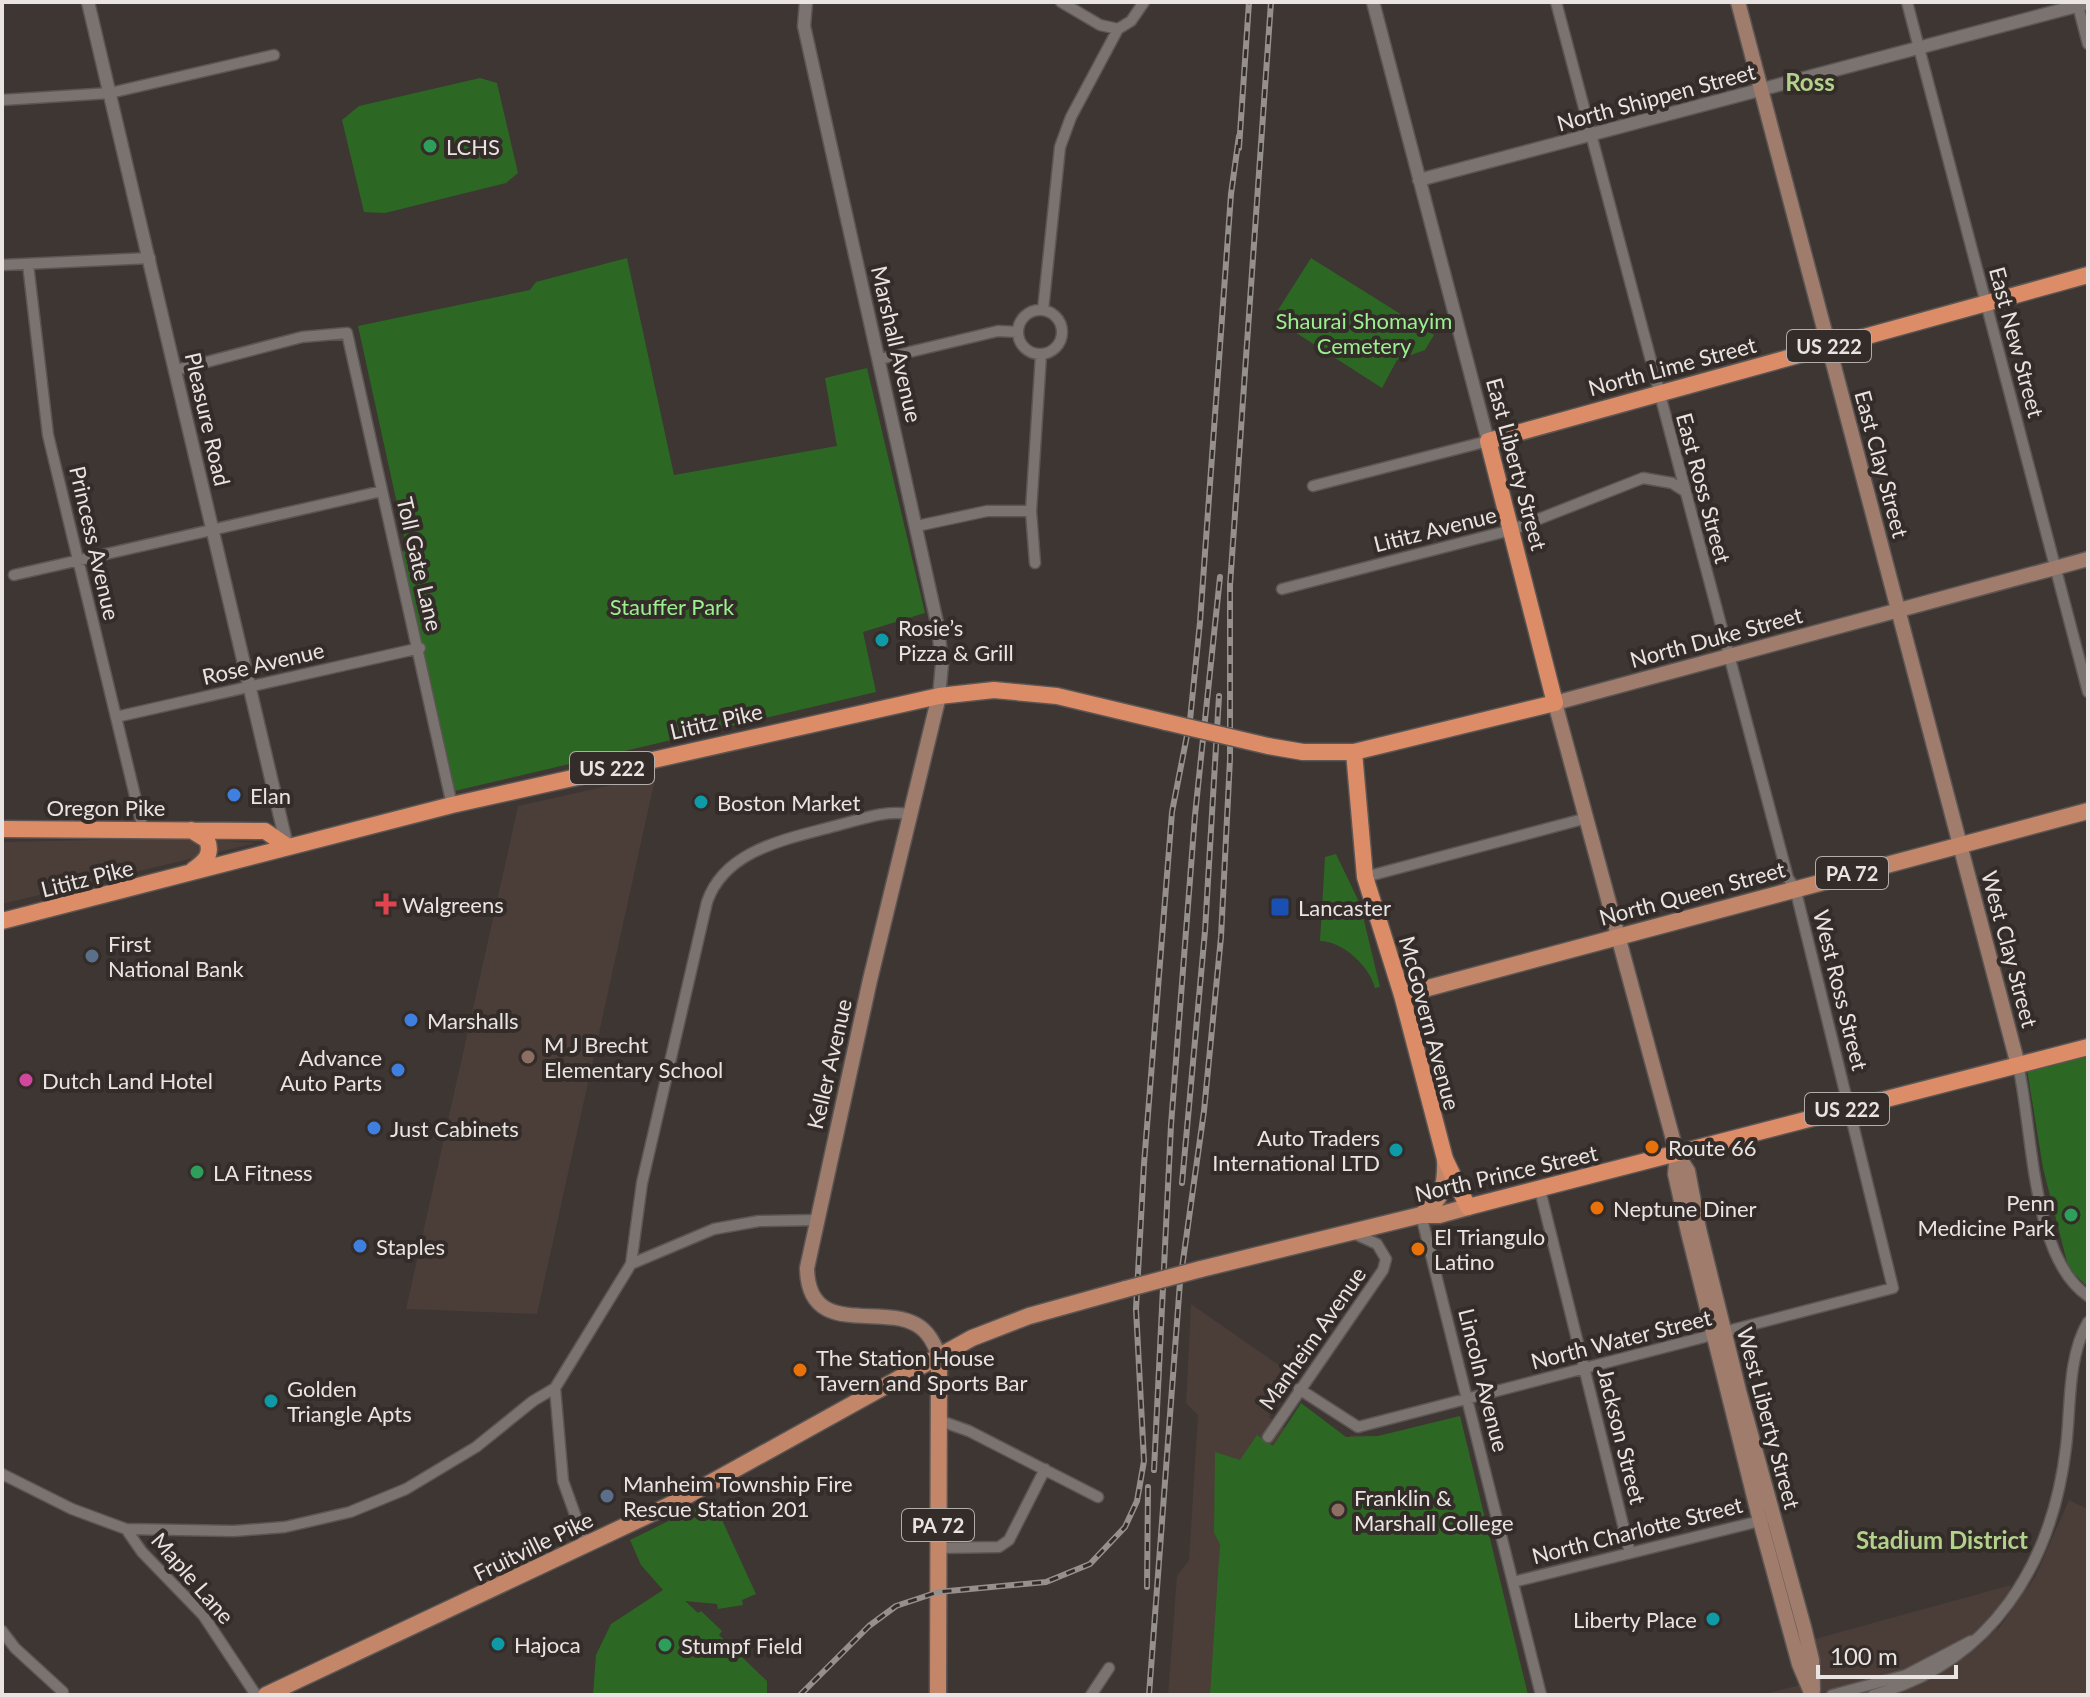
<svg xmlns="http://www.w3.org/2000/svg" width="2090" height="1697" viewBox="0 0 2090 1697" font-family="Lato,sans-serif">
<style>
.built{fill:#4b3d38}
.green{fill:#2c6823}
.lines{fill:none;stroke-linecap:round;stroke-linejoin:round}
.minor-casing{stroke:#5b5553;stroke-width:13}
.tertiary-casing{stroke:#5b5553;stroke-width:15}
.secondary-casing{stroke:#5b5553;stroke-width:17}
.primary-casing{stroke:#5b5553;stroke-width:19}
.trunk-casing{stroke:#5b5553;stroke-width:19}
.minor{stroke:#7b7370;stroke-width:10}
.tertiary{stroke:#7b7370;stroke-width:12}
.secondary{stroke:#a07c6d;stroke-width:14}
.primary{stroke:#c48669;stroke-width:16}
.trunk{stroke:#dc8c67;stroke-width:16}
.rail-casing{stroke:#96908d;stroke-width:6}
.rail{stroke:#332c29;stroke-width:3;stroke-dasharray:9;stroke-linecap:butt}
.primary-bridge-casing{stroke:#5b5553;stroke-width:19;stroke-linecap:butt}
.trunk-bridge-casing{stroke:#5b5553;stroke-width:19;stroke-linecap:butt}
.primary-bridge{stroke:#c48669;stroke-width:16}
.trunk-bridge{stroke:#dc8c67;stroke-width:16}
.leisure-dot{fill:#2e9e5b;stroke:#332c29;stroke-width:3}
.culture-dot{fill:#0f9aa8;stroke:#332c29;stroke-width:3}
.shop-dot{fill:#3f7fe0;stroke:#332c29;stroke-width:3}
.health-dot{fill:#e0444e;stroke:#332c29;stroke-width:3}
.transit-dot{fill:#1a4fb4;stroke:#332c29;stroke-width:3}
.service-dot{fill:#5c6f8a;stroke:#332c29;stroke-width:3}
.education-dot{fill:#8d6e63;stroke:#332c29;stroke-width:3}
.hotel-dot{fill:#d1479c;stroke:#332c29;stroke-width:3}
.food-dot{fill:#e8710a;stroke:#332c29;stroke-width:3}
.labels{text-anchor:middle;dominant-baseline:central;stroke-width:8;stroke-linejoin:round;paint-order:stroke}
.shield{fill:#332c29;stroke:#b2adaa;stroke-width:2}
.shield-label{font-size:20px;font-weight:bold;fill:#e9e4e2}
.street-label{font-size:22px;fill:#e9e4e2;stroke:#332c29}
.poi-label{font-size:22px;fill:#e9e4e2;stroke:#332c29;text-anchor:start}
.park-label{font-size:22px;fill:#9bf08f;stroke:#332c29}
.neighbourhood-label{font-size:24px;font-weight:bold;fill:#b2d18a;stroke:#332c29}
</style>
<rect width="100%" height="100%" fill="#3d3633"/>
<path class="built" d="M656,775L537,1314L406,1309L518,806Z
M183,838L256,843L2,904V842Z
M1191,1304L1296,1377L1269,1417L1331,1459L1351,1435L1378,1436L1460,1416L1528,1695H1168L1177,1576L1189,1560L1198,1415L1186,1403Z
M2069,1500L2088,1509V1695H1760L1820,1680L1811,1640L2011,1585L1996,1632L2035,1577Z"/>
<path class="green" d="M480,78L497,83L518,173L506,183L385,213L364,212L342,120L359,106Z
M627,258L674,475L837,446L825,378L867,368L925,613L863,632L876,692L450,792L397,554L407,549L358,326L530,290L536,282Z
M1311,258L1434,335L1425,350L1397,360L1382,388L1273,318Z
M1336,854L1360,904L1380,987L1375,988C1370,967 1343,941 1320,941L1325,857Z
M2088,1053V1287L2074,1274L2067,1262L2043,1168L2027,1069Z
M1301,1403L1346,1437L1378,1436L1460,1416L1528,1695H1210L1220,1544L1214,1533L1215,1452L1240,1460L1257,1435L1273,1446Z
M701,1505L703,1510L722,1509V1520L756,1594L742,1600L743,1605L718,1609L717,1604L685,1601L698,1613L701,1611L722,1631L719,1635L767,1681V1694L593,1695L596,1655L611,1624L663,1590L641,1565L630,1540Z"/>
<g class="lines">
<defs>
<path id="minor" d="M1061,2L1100,25L1118,29
M1907,2L2088,692
M2077,2L2088,44
M2,100L110,93L274,55
M28,264L48,435L143,829
M2,265L150,258
M1018 332a22 22 0 1 1 44 0a22 22 0 1 1-44 0Z
M1043,310L1060,147L1071,117L1118,29L1131,21L1144,2
M880,359L998,331L1018,332
M176,370L302,337L347,333L452,805
M1313,486L1488,441
M917,526L987,511H1031
M1035,563L1031,511L1041,355
M14,575L382,491
M1282,589L1511,530L1643,478L1672,483L1683,490
M116,717L420,648
M1365,877L1587,818
M2018,1065C2033,1129 2031,1258 2088,1296
M1540,1190L1630,1553
M1421,1215L1541,1695
M631,1264L714,1229L759,1221L817,1220
M555,1388L563,1481L586,1545
M1299,1389L1358,1427L1893,1288L1795,888L1788,878L1556,2
M938,1420L969,1431L1098,1497
M1268,1437L1383,1270L1386,1259L1377,1244L1353,1233
M2,1474L72,1509L126,1529L234,1531L285,1527L350,1512L406,1489L476,1447L533,1401L555,1388L631,1264L642,1183L707,902C725,849 788,839 835,826C860,820 883,810 908,814
M126,1529L142,1552L203,1615L256,1695
M938,1548L999,1547L1009,1540L1045,1469
M1513,1582L1764,1520
M2,1631L15,1648L63,1692
M1091,1695L1109,1668
M1832,1695L1906,1675L1971,1641
M1873,1695C1991,1663 2052,1565 2066,1447C2071,1407 2067,1358 2088,1322"/>
<path id="tertiary" d="M88,2L287,846
M806,2L804,26L938,627L942,664L939,696
M1373,2L1488,441
M1419,180L2088,3"/>
<path id="secondary" d="M1738,2L2018,1065
M939,696L870,980L807,1268C808,1339 880,1303 917,1325C929,1332 934,1344 939,1355
M1677,1154L1688,1171L1699,1229L1739,1391L1804,1627L1812,1660L1813,1690
M1812,1695L1799,1664L1760,1521L1688,1232L1675,1174L1677,1154L1555,703L2088,559"/>
<path id="primary" d="M1402,995L2088,811
M1421,1215C1443,1199 1446,1185 1445,1159
M1201,1269L1421,1215H1439L1468,1207
M266,1695L674,1503L972,1338L1029,1316L1126,1289
M938,1695L939,1355"/>
<path id="trunk" d="M1268,746L1303,752H1354L1555,703L1488,441L2088,275
M1354,752L1365,877L1402,995L1445,1159L1468,1207L2088,1047
M2,829L265,831L287,846
M191,830L207,840C213,855 204,862 193,870
M2,921L452,805L939,696L994,690L1057,696L1166,722"/>
</defs>
<use href="#minor" class="minor-casing"/>
<use href="#tertiary" class="tertiary-casing"/>
<use href="#secondary" class="secondary-casing"/>
<use href="#primary" class="primary-casing"/>
<use href="#trunk" class="trunk-casing"/>
<use href="#minor" class="minor"/>
<use href="#tertiary" class="tertiary"/>
<use href="#secondary" class="secondary"/>
<use href="#primary" class="primary"/>
<use href="#trunk" class="trunk"/>
<defs>
<path id="rail" d="M1239,148L1249,2
M1182,1183L1205,931L1219,696
M1154,1470L1171,1125L1195,815L1220,577
M1147,1587L1148,1487
M800,1695L869,1626L896,1606L938,1592L1046,1582L1090,1564L1125,1527L1137,1501L1144,1461L1136,1309L1144,1164L1172,812L1190,720L1200,622L1231,194L1239,136
M1149,1695L1180,1282L1204,1111L1221,937L1230,759V585L1271,2"/>
</defs>
<use href="#rail" class="rail-casing"/>
<use href="#rail" class="rail"/>
<defs>
<path id="primary-bridge" d="M1126,1289L1201,1269"/>
<path id="trunk-bridge" d="M1166,722L1268,746"/>
</defs>
<use href="#primary-bridge" class="primary-bridge-casing"/>
<use href="#trunk-bridge" class="trunk-bridge-casing"/>
<use href="#primary-bridge" class="primary-bridge"/>
<use href="#trunk-bridge" class="trunk-bridge"/>
</g>
<g class="leisure-dot">
<circle cx="430" cy="146" r="8"/>
<circle cx="197" cy="1172" r="8"/>
<circle cx="2071" cy="1215" r="8"/>
<circle cx="665" cy="1645" r="8"/>
</g>
<g class="culture-dot">
<circle cx="882" cy="640" r="8"/>
<circle cx="701" cy="802" r="8"/>
<circle cx="1396" cy="1150" r="8"/>
<circle cx="271" cy="1401" r="8"/>
<circle cx="1713" cy="1619" r="8"/>
<circle cx="498" cy="1644" r="8"/>
</g>
<g class="shop-dot">
<circle cx="234" cy="795" r="8"/>
<circle cx="411" cy="1020" r="8"/>
<circle cx="398" cy="1070" r="8"/>
<circle cx="374" cy="1128" r="8"/>
<circle cx="360" cy="1246" r="8"/>
</g>
<path class="health-dot" d="M382 892h8v8h8v8h-8v8h-8v-8h-8v-8h8z"/>
<rect class="transit-dot" x="1270" y="897" width="20" height="20" rx="4"/>
<g class="service-dot">
<circle cx="92" cy="956" r="8"/>
<circle cx="607" cy="1496" r="8"/>
</g>
<g class="education-dot">
<circle cx="528" cy="1057" r="8"/>
<circle cx="1338" cy="1510" r="8"/>
</g>
<circle class="hotel-dot" cx="26" cy="1080" r="8"/>
<g class="food-dot">
<circle cx="1652" cy="1147" r="8"/>
<circle cx="1597" cy="1208" r="8"/>
<circle cx="1418" cy="1249" r="8"/>
<circle cx="800" cy="1370" r="8"/>
</g>
<g class="labels">
<g class="shield">
<rect x="1787" y="330" width="84" height="32" rx="6"/>
<rect x="570" y="752" width="84" height="32" rx="6"/>
<rect x="1816" y="857" width="72" height="32" rx="6"/>
<rect x="1805" y="1093" width="84" height="32" rx="6"/>
<rect x="902" y="1509" width="72" height="32" rx="6"/>
</g>
<g class="shield-label">
<text x="1829" y="346">US 222</text>
<text x="612" y="768">US 222</text>
<text x="1852" y="873">PA 72</text>
<text x="1847" y="1109">US 222</text>
<text x="938" y="1525">PA 72</text>
</g>
<g class="street-label">
<text transform="translate(1656 97) rotate(-15)">North Shippen Street</text>
<text transform="translate(2017 342) rotate(75)">East New Street</text>
<text transform="translate(897 344) rotate(77)">Marshall Avenue</text>
<text transform="translate(1672 366) rotate(-15)">North Lime Street</text>
<text transform="translate(208 419) rotate(77)">Pleasure Road</text>
<text transform="translate(1517 464) rotate(75)">East Liberty Street</text>
<text transform="translate(1882 464) rotate(75)">East Clay Street</text>
<text transform="translate(1704 488) rotate(75)">East Ross Street</text>
<text transform="translate(1435 529) rotate(-14)">Lititz Avenue</text>
<text transform="translate(95 543) rotate(77)">Princess Avenue</text>
<text transform="translate(420 564) rotate(77)">Toll Gate Lane</text>
<text transform="translate(1716 637) rotate(-15)">North Duke Street</text>
<text transform="translate(263 663) rotate(-13)">Rose Avenue</text>
<text transform="translate(716 721) rotate(-13)">Lititz Pike</text>
<text x="106" y="807">Oregon Pike</text>
<text transform="translate(87 878) rotate(-14)">Lititz Pike</text>
<text transform="translate(1692 893) rotate(-15)">North Queen Street</text>
<text transform="translate(2010 949) rotate(75)">West Clay Street</text>
<text transform="translate(1841 990) rotate(76)">West Ross Street</text>
<text transform="translate(1430 1023) rotate(75)">McGovern Avenue</text>
<text transform="translate(829 1064) rotate(-77)">Keller Avenue</text>
<text transform="translate(1506 1173) rotate(-13)">North Prince Street</text>
<text transform="translate(1312 1338) rotate(-55)">Manheim Avenue</text>
<text transform="translate(1621 1339) rotate(-14)">North Water Street</text>
<text transform="translate(1484 1380) rotate(76)">Lincoln Avenue</text>
<text transform="translate(1769 1418) rotate(75)">West Liberty Street</text>
<text transform="translate(1622 1436) rotate(76)">Jackson Street</text>
<text transform="translate(1637 1530) rotate(-14)">North Charlotte Street</text>
<text transform="translate(533 1546) rotate(-26)">Fruitville Pike</text>
<text transform="translate(193 1578) rotate(49)">Maple Lane</text>
</g>
<g class="poi-label">
<text x="446" y="146">LCHS</text>
<text x="898" y="627">Rosie’s<tspan x="898" dy="25">Pizza &amp; Grill</tspan></text>
<text x="250" y="795">Elan</text>
<text x="717" y="802">Boston Market</text>
<text x="402" y="904">Walgreens</text>
<text x="1298" y="907">Lancaster</text>
<text x="108" y="943">First<tspan x="108" dy="25">National Bank</tspan></text>
<text x="427" y="1020">Marshalls</text>
<text x="544" y="1044">M J Brecht<tspan x="544" dy="25">Elementary School</tspan></text>
<text x="382" y="1057" text-anchor="end">Advance<tspan x="382" dy="25">Auto Parts</tspan></text>
<text x="42" y="1080">Dutch Land Hotel</text>
<text x="390" y="1128">Just Cabinets</text>
<text x="1380" y="1137" text-anchor="end">Auto Traders<tspan x="1380" dy="25">International LTD</tspan></text>
<text x="1668" y="1147">Route 66</text>
<text x="213" y="1172">LA Fitness</text>
<text x="2055" y="1202" text-anchor="end">Penn<tspan x="2055" dy="25">Medicine Park</tspan></text>
<text x="1613" y="1208">Neptune Diner</text>
<text x="1434" y="1236">El Triangulo<tspan x="1434" dy="25">Latino</tspan></text>
<text x="376" y="1246">Staples</text>
<text x="816" y="1357">The Station House<tspan x="816" dy="25">Tavern and Sports Bar</tspan></text>
<text x="287" y="1388">Golden<tspan x="287" dy="25">Triangle Apts</tspan></text>
<text x="623" y="1483">Manheim Township Fire<tspan x="623" dy="25">Rescue Station 201</tspan></text>
<text x="1354" y="1497">Franklin &amp;<tspan x="1354" dy="25">Marshall College</tspan></text>
<text x="1697" y="1619" text-anchor="end">Liberty Place</text>
<text x="514" y="1644">Hajoca</text>
<text x="681" y="1645">Stumpf Field</text>
</g>
<g class="park-label">
<text x="1364" y="320">Shaurai Shomayim<tspan x="1364" dy="25">Cemetery</tspan></text>
<text x="672" y="606">Stauffer Park</text>
</g>
<g class="neighbourhood-label">
<text x="1810" y="81">Ross</text>
<text x="1942" y="1539">Stadium District</text>
</g>
</g>
<rect width="2090" height="1697" fill="none" stroke="#e9e4e2" stroke-width="8"/>
<path d="M1818 1665v12h138v-12" fill="none" stroke="#e9e4e2" stroke-width="4"/>
<text x="1830" y="1665" font-size="24" fill="#e9e4e2" stroke="#332c29" stroke-width="6" paint-order="stroke">100 m</text>
</svg>
